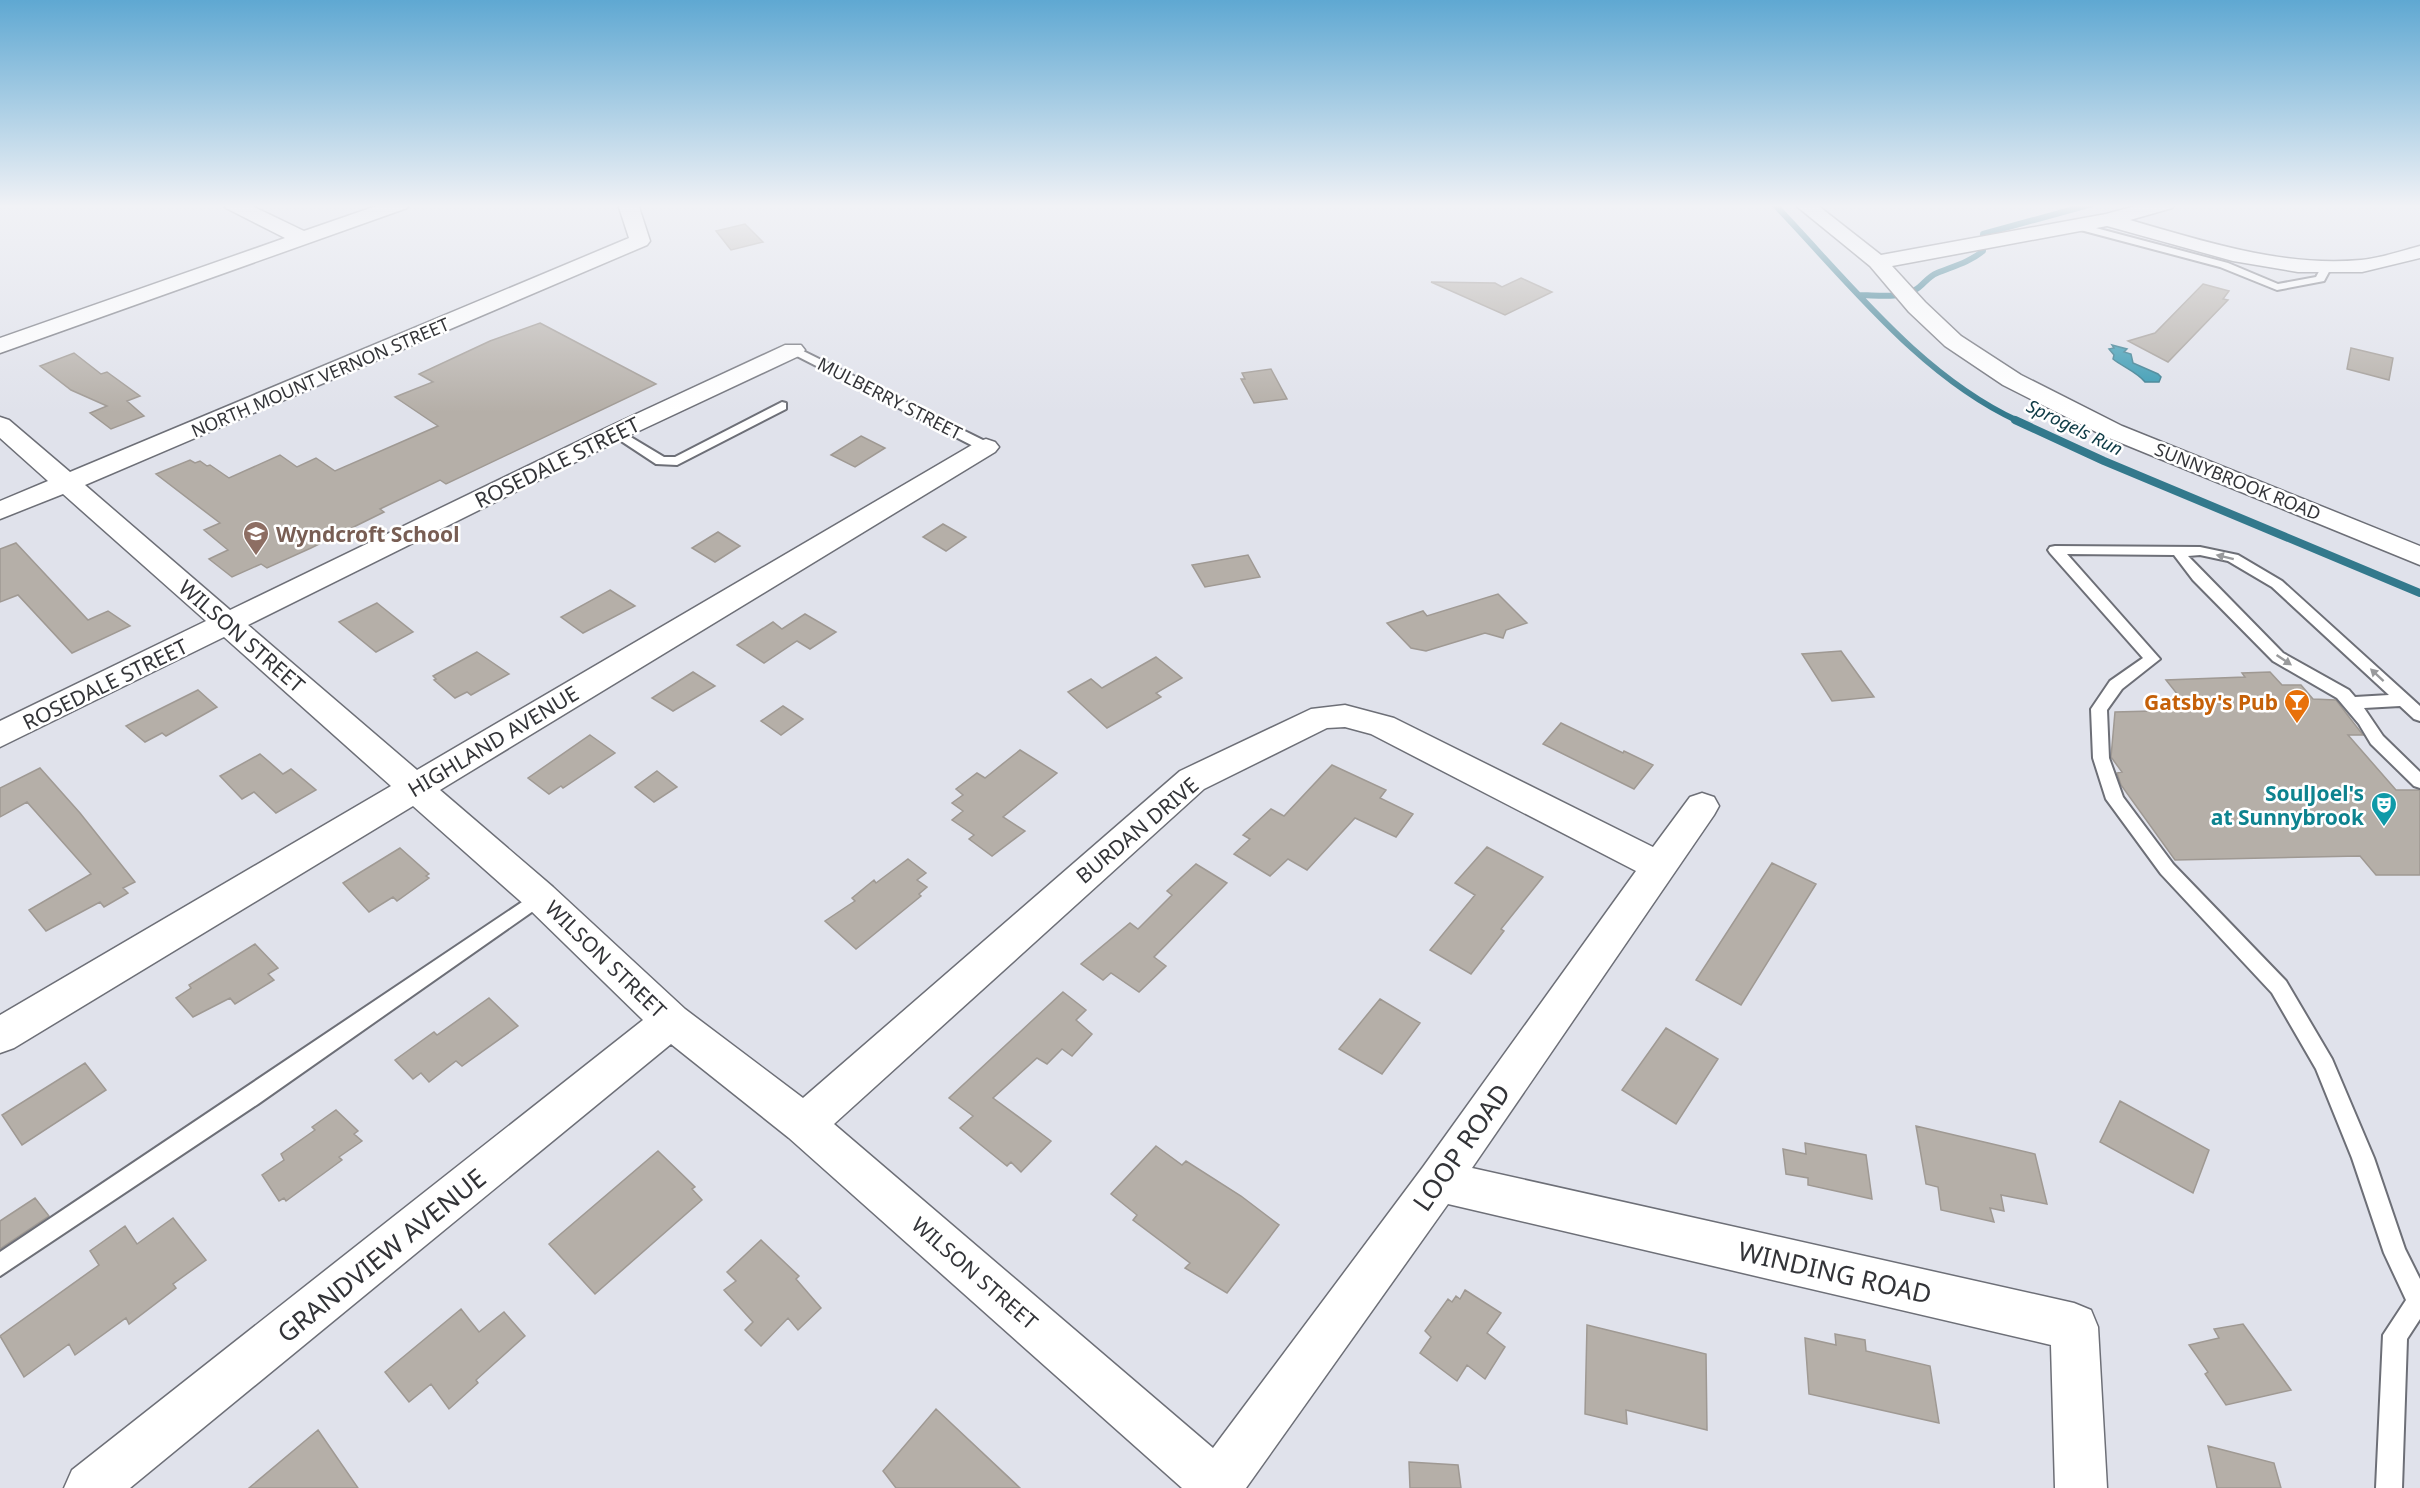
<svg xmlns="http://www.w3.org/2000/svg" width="2420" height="1488" viewBox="0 0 2420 1488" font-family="'Noto Sans',sans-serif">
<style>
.water{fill:#3397b0;stroke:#33798c;stroke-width:1.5}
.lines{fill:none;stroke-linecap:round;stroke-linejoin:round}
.stream-far1{stroke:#33798c;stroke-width:6}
.stream{stroke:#33798c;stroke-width:8}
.building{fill:#b5afa8;stroke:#9f9993;stroke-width:1.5}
.service-casing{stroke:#6d6f77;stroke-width:4}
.minor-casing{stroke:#6d6f77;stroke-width:3}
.service{fill:#fff;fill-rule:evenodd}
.minor{fill:#fff;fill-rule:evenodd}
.oneway{fill:#999a9c}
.labels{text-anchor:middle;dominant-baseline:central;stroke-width:5;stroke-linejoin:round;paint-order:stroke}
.far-street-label{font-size:18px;fill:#333438;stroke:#fff}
.far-water-label{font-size:18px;font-style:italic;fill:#0d3a45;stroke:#fff}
.street-label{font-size:21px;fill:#333438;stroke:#fff}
.education-label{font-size:21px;font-weight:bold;fill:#785e54;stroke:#fff;text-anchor:start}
.food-label{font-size:21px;font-weight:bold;fill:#c56008;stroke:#fff;text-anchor:end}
.culture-label{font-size:21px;font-weight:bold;fill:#0d838f;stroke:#fff;text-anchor:end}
.near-street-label{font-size:26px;fill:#333438;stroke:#fff}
</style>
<rect width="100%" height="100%" fill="#e0e2eb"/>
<path class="water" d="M2112,345L2127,349L2124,352L2131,354L2133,363L2158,374L2161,377L2159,382H2145C2137,372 2123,367 2113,359L2114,355L2109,349L2114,348Z"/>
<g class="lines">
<path class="stream-far1" d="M1774,204C1848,281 1920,376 2018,421
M1859,295C1876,295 1899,299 1915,290C1923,286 1927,277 1937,273C1954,266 1968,263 1983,251V234L2092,204"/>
<path class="stream" d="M2015,420L2104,461L2420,593"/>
</g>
<path class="building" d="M745,224L763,242L731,250L716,231Z
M1521,278L1552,292L1505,315L1431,282L1495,283L1502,287Z
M2203,284L2229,291L2223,299L2228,300L2168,362L2128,341L2155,333Z
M540,323L656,384L446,484L440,480L380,509L384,512L311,548L267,568L261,564L232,577L209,559L228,550L204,530L220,523L156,474L190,460L195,463L200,461L207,466L210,465L229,478L280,455L297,467L316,458L335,471L438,426L395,397L433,382L419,374L490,341Z
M2351,348L2393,358L2389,380L2347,369Z
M74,353L101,374L107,372L140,396L127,401L144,416L111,429L90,413L107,406L71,390L40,366Z
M1271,369L1287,399L1254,403L1241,379H1245L1242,373Z
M861,436L885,448L855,467L831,455Z
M943,524L966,537L946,551L923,537Z
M718,532L740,546L715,562L692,548Z
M16,543L88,620L108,611L130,626L72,653L18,595L0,602V549Z
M1248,555L1260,577L1205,587L1192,565Z
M610,590L635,606L583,633L561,617Z
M1498,594L1527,623L1506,630L1503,638L1485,633L1426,651L1411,648L1387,623L1423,611L1427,616Z
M377,603L413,632L376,652L339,622Z
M805,614L836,632L810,649L797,641L764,663L737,645L773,622L782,629Z
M1841,651L1874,697L1832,701L1802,654Z
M477,652L509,674L471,695L467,692L455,698L434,680L436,679L433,676Z
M1156,657L1182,678L1156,693L1161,697L1107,728L1068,692L1091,679L1102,688Z
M693,672L715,686L673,711L652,698Z
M2270,672L2282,685H2301L2313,699L2336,700L2363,735H2348L2396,790H2420V875H2376L2360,856L2175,860L2121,785L2117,773L2122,772L2111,757L2115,712L2190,710L2166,680L2245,677L2242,673Z
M198,690L217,707L166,736L162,733L145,742L126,726Z
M783,706L803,719L781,735L761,721Z
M1561,723L1623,753L1624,751L1653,765L1634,789L1543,744Z
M590,735L615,753L563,788L561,786L549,794L528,778Z
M1020,750L1057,773L1003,817L1025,831L992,856L969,839L974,835L952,820L963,811L952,803L963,795L956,789L977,773L985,778Z
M260,754L283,774L291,769L316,790L276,813L254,792L242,799L220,776Z
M1332,765L1386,790L1380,798L1413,814L1396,837L1355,818L1307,870L1288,859L1270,876L1234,854L1250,839L1243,835L1271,809L1284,816Z
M40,768L80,813L135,882L123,888L128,893L104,907L100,902L46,931L29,910L91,874L27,802L0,817V788Z
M657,771L677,787L654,802L635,787Z
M1487,847L1543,877L1501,929L1504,931L1471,974L1430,950L1475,895L1455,883Z
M400,848L429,874L426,876L429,878L397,901L393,897L369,912L343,883Z
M908,859L926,873L917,880L927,887L919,894L921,896L856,949L825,921L855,901L852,898L874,880L876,883Z
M1772,863L1816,884L1741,1005L1696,980Z
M1196,864L1227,883L1154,957L1166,966L1139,992L1111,973L1103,980L1081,964L1130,923L1138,929L1172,895L1167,891Z
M255,944L278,968L268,974L274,980L235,1004L230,998L193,1017L176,998L191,988L189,985Z
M1063,992L1086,1010L1076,1020L1092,1034L1072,1056L1062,1049L1047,1064L1037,1058L993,1098L1051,1141L1021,1172L1011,1162L1007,1166L960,1128L973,1116L949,1098Z
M489,998L518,1026L462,1066L456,1061L429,1082L421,1073L413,1079L395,1060L434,1032L437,1035Z
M1380,999L1420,1023L1382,1074L1339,1049Z
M1666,1028L1718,1059L1676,1124L1622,1090Z
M85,1063L106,1090L22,1145L2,1115Z
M2120,1101L2209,1150L2193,1193L2100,1142Z
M336,1110L358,1131L354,1134L362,1141L339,1157L342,1160L286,1201L284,1198L279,1201L262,1175L284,1160L281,1154L315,1130L312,1127Z
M1916,1126L2035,1154L2047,1204L2001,1195L2004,1211L1990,1208L1994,1222L1941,1210L1938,1187L1926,1184Z
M1805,1143L1866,1155L1872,1199L1808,1185V1178L1786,1174L1783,1149L1806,1154Z
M1156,1146L1182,1165L1186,1161L1241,1196L1279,1225L1227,1293L1185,1268L1190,1263L1133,1220L1137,1215L1111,1194Z
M658,1151L695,1187L692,1189L702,1200L595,1294L549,1244Z
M35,1198L49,1216L0,1249V1221Z
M173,1218L206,1260L173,1284L176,1288L129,1324L126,1318L75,1355L69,1344L24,1377L0,1336L99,1265L90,1251L125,1226L137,1244Z
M761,1240L799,1276L796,1279L821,1308L798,1330L788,1318L761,1346L745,1330L753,1322L724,1290L736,1281L727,1272Z
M1465,1290L1501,1313L1487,1333L1505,1347L1485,1379L1467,1365L1457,1381L1420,1353L1431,1337L1425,1331L1448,1299L1452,1302L1456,1296L1460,1299Z
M461,1309L479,1332L504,1312L525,1336L476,1380L478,1383L449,1409L431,1384L409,1402L385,1372Z
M2243,1324L2291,1390L2226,1405L2205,1374L2208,1372L2189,1345L2219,1338L2214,1329Z
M1587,1325L1706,1354L1707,1430L1626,1410L1627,1424L1585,1414Z
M1835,1334L1865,1340L1866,1351L1930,1366L1939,1423L1809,1394L1805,1338L1836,1345Z
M936,1409L1020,1488H896L883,1471Z
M318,1430L358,1488H249Z
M2208,1446L2274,1463L2281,1488H2217Z
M1409,1462L1458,1465L1461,1488H1410Z"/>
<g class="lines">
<defs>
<path id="service" d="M2077,223L2228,263L2278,284L2316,277L2322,266L2331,268L2324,281L2277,290L2220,267L2073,228V224Z
M793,346L991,444L992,447L986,451L981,450L789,352L787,350Z
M782,402L786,403V409L677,465L656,464L609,433L615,429L619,430L664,457H675Z
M2055,546L2200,547L2238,555L2282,581L2420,706V721L2414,719L2400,706L2364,708L2383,736L2420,772V788L2414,786L2371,744L2359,724L2337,698L2273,661L2193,580L2174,555L2067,554L2160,659L2122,689L2107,710L2109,758L2123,797L2173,864L2286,981L2332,1059L2374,1158L2405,1249L2420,1279V1319L2407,1339L2402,1488H2376L2383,1335L2406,1300L2384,1253L2352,1158L2316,1069L2272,993L2161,874L2106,799L2093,758L2091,709L2110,681L2143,658L2050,553L2048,550L2050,547ZM2200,555L2228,561L2272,587L2389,695L2355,697L2349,690L2283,653L2188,556Z
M540,890L546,892L549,897L546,902L258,1104L0,1276V1252Z"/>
<path id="minor" d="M223,204H248L304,231L382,204H410L407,208L0,353V338L285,238L226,208Z
M618,204H638L650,241L647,245L85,485L230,610L606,428L785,345H801L805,350L801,355L624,438L248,625L417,770L977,442L986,439L995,442L999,447L995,452L440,790L553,887L685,1009L803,1098L1180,771L1311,709L1345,705L1394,718L1653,847L1690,797L1702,793L1714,797L1719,806L1714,815L1472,1168L2074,1303L2091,1310L2098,1327L2107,1488H2055L2051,1345L1448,1204L1246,1488H1182L789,1138L671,1044L130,1488H64L72,1470L643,1020L527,907L413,806L14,1048L0,1053V1015L391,786L224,637L0,747V721L206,621L63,494L0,519V501L48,481L0,438V417L9,420L70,472L629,238ZM1345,727L1371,734L1636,871L1423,1167L1213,1448L834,1124L1204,789L1327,728Z
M1794,204H1816L1881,255L2106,214L2143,204H2175L2172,208L2130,220C2206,242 2282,267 2361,260C2381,258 2401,251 2420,246V258L2362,272H2298L2233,261L2107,226L1892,266L1925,302L1961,336L2021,375L2122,426L2420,546V565L2104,436L2003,385L1945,346L1909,312L1870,266Z"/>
</defs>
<use href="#service" class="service-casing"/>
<use href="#minor" class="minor-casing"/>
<use href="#service" class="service"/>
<use href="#minor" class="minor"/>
</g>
<defs><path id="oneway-solid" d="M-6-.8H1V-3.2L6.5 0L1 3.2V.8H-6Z" transform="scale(1.5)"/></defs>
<g class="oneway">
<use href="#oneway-solid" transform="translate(2225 557) rotate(-166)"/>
<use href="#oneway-solid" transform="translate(2284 660) rotate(34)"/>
<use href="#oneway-solid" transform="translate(2377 675) rotate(-137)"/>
</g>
<linearGradient id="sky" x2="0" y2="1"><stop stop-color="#5fa8d2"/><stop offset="0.5" stop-color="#f1f2f6"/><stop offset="1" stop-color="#f1f2f6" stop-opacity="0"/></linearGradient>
<rect width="2420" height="412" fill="url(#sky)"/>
<defs>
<symbol id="school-pin" viewBox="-11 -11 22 30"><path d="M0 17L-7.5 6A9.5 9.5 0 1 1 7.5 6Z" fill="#8d6e63" stroke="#fff"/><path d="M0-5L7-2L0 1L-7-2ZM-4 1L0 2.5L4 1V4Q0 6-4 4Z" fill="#fff"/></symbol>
<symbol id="bar-pin" viewBox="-11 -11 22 30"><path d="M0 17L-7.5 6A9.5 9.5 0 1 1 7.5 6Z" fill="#e8710a" stroke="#fff"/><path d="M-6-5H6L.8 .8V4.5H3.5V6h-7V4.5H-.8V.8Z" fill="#fff"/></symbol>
<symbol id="theatre-pin" viewBox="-11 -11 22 30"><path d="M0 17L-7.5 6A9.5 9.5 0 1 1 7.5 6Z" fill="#0f9aa8" stroke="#fff"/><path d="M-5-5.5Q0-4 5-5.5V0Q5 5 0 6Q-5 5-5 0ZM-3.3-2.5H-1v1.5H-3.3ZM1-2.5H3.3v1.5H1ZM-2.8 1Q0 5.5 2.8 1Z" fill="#fff"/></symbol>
</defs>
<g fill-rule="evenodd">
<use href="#school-pin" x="241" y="519" width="30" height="40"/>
<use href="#bar-pin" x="2282" y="687" width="30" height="40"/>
<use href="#theatre-pin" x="2369" y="790" width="30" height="40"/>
</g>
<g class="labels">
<g class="far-street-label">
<text transform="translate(320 377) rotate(-23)">NORTH MOUNT VERNON STREET</text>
<text transform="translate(890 398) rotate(27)">MULBERRY STREET</text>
<text transform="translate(2238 481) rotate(22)">SUNNYBROOK ROAD</text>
</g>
<g class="far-water-label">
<text transform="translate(2075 427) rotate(26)">Sprogels Run</text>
</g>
<g class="street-label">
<text transform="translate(557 462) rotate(-26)">ROSEDALE STREET</text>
<text transform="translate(242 636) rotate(41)">WILSON STREET</text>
<text transform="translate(105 684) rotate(-26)">ROSEDALE STREET</text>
<text transform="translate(493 741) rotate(-31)">HIGHLAND AVENUE</text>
<text transform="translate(1137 830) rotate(-40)">BURDAN DRIVE</text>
<text transform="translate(606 959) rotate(44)">WILSON STREET</text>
<text transform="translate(975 1273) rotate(41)">WILSON STREET</text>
</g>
<g class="education-label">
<text x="276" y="534">Wyndcroft School</text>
</g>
<g class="food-label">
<text x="2278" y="702">Gatsby's Pub</text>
</g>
<g class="culture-label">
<text x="2364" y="793">SoulJoel's<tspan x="2364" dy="24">at Sunnybrook</tspan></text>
</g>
<g class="near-street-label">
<text transform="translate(1461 1147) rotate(-55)">LOOP ROAD</text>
<text transform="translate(381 1255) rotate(-39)">GRANDVIEW AVENUE</text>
<text transform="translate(1835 1272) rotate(13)">WINDING ROAD</text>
</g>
</g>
</svg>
